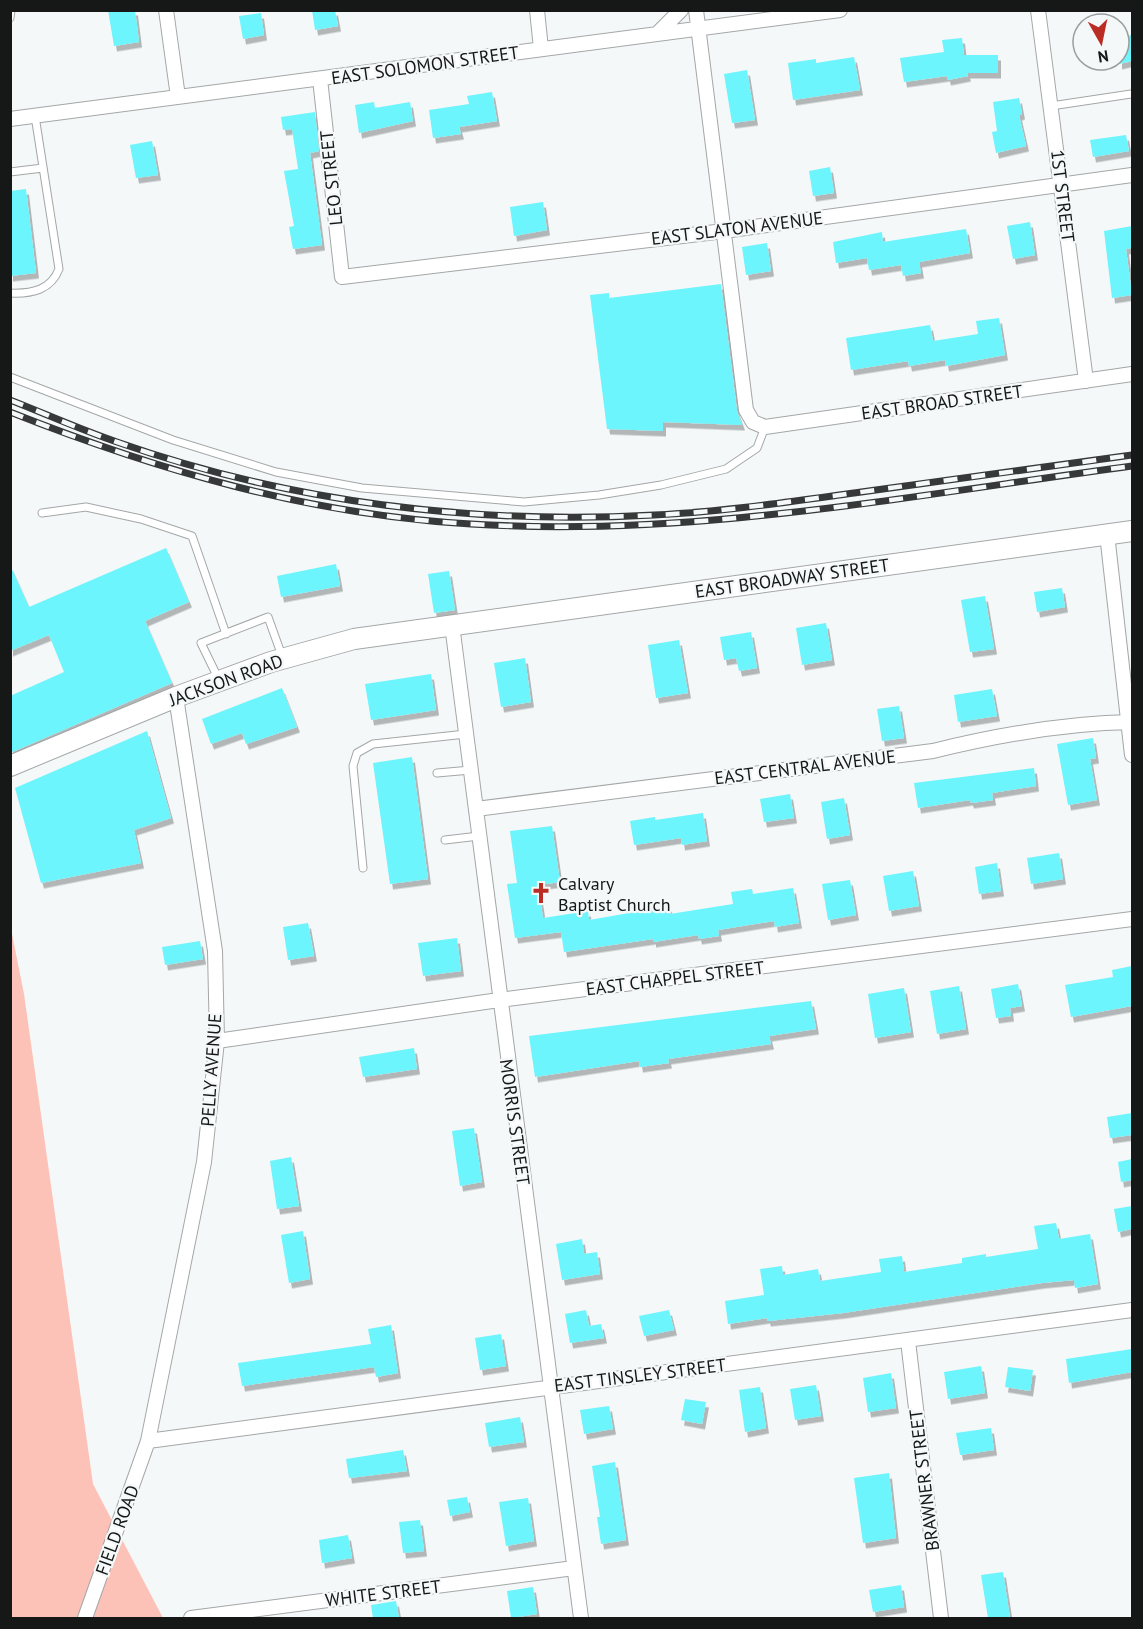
<svg xmlns="http://www.w3.org/2000/svg" width="1143" height="1629" viewBox="0 0 1143 1629" font-family="'PT Sans',sans-serif">
<style>
.green{fill:#fcc1b7}
.building{fill:#6df5fd;filter:url(#shadow)}
.lines{fill:none;stroke-linecap:round;stroke-linejoin:round}
.lane-casing{stroke:#a4a7a7;stroke-width:9}
.street-casing{stroke:#a4a7a7;stroke-width:16}
.secondary-casing{stroke:#a4a7a7;stroke-width:22}
.lane{stroke:#fff;stroke-width:7}
.street{stroke:#fff;stroke-width:14}
.secondary{stroke:#fff;stroke-width:20}
.rail-casing{stroke:#373939;stroke-width:7}
.rail{stroke:#f4f8f8;stroke-width:4.5;stroke-dasharray:14;stroke-linecap:butt}
.labels{text-anchor:middle;dominant-baseline:central;stroke-width:4.5;stroke-linejoin:round;paint-order:stroke}
.street-label{font-size:18px;fill:#161717;stroke:#f4f8f8}
.poi-label{font-size:18px;fill:#161717;stroke:#f4f8f8;text-anchor:start}
</style>
<defs>
<filter id="shadow"><feDropShadow dx="3" dy="5.5" stdDeviation="0" flood-color="#0004"/></filter>
</defs>
<rect width="100%" height="100%" fill="#f4f8f8"/>
<path class="green" d="M10,924L24,994L93,1484L163,1618H11Z"/>
<path class="building" d="M108,10H135L139,42L114,46Z
M312,10H335L338,26L315,30Z
M261,13L264,35L243,39L239,16Z
M1132,35V61L1119,64V37Z
M962,38L964,55H998V73H967L968,76L948,80L947,76L904,82L900,58L944,52L942,40Z
M854,57L860,90L793,100L788,63L816,59V63Z
M747,70L755,120L732,123L724,74Z
M492,92L497,121L459,127L461,134L433,138L429,110L469,104L467,96Z
M1019,98L1022,114L1019,115L1026,146L996,153L992,132L997,131L993,102Z
M374,102L375,108L410,102L413,121L359,133L355,105Z
M315,112L319,151L310,153L322,245L293,249L289,227L294,226L284,171L298,169L292,129L283,130L281,117Z
M1126,135L1129,151L1093,157L1090,140Z
M152,141L158,175L136,178L130,145Z
M830,167L834,193L813,196L809,171Z
M26,189L36,273L10,276V191Z
M543,202L547,230L514,236L510,207Z
M1030,222L1035,255L1013,259L1007,226Z
M1132,226V248L1126,249L1132,295L1112,298L1104,231Z
M966,229L970,253L919,262L921,273L903,276L901,265L869,270L867,258L836,263L833,242L882,232L883,242Z
M767,243L771,271L746,275L742,247Z
M721,284L737,411L742,425L663,422V431L607,429L590,295L609,293V298Z
M999,318L1005,355L946,366L945,360L909,366L908,361L851,370L846,338L930,325L933,341L978,334L976,321Z
M166,548L189,602L145,621L172,683L10,753V696L64,672L49,635L10,651V565L29,607Z
M336,564L340,586L281,597L277,576Z
M449,571L455,610L434,613L428,574Z
M1062,588L1065,607L1037,612L1034,592Z
M985,596L994,649L970,652L961,600Z
M826,623L832,660L802,665L796,628Z
M751,632L757,668L739,671L736,658L724,660L720,637Z
M679,640L688,693L656,698L648,645Z
M525,658L531,702L501,707L494,663Z
M431,674L436,710L371,720L365,684Z
M282,688L297,727L246,744L242,733L211,744L202,719Z
M992,689L997,716L958,722L954,695Z
M899,706L904,738L882,741L877,709Z
M147,731L171,818L134,830L141,863L41,883L15,788Z
M1093,738L1096,758L1090,759L1097,800L1068,805L1057,744Z
M412,757L428,879L390,884L373,763Z
M1034,768L1036,786L992,793L993,800L971,803L970,800L918,808L914,783Z
M790,794L794,818L764,822L760,799Z
M844,798L850,835L827,839L821,802Z
M703,813L707,841L682,845L681,838L634,845L630,821L655,817V820Z
M552,826L560,882L538,885L543,918L588,911L589,920L669,906L670,914L733,904L731,892L752,889L753,894L793,888L799,923L775,927L774,921L718,930L719,936L699,939L698,935L653,942V939L564,952L561,932L515,938L507,884L517,883L510,831Z
M1059,853L1063,879L1031,884L1027,858Z
M997,863L1001,891L979,894L975,867Z
M913,871L919,906L889,911L883,876Z
M850,880L856,915L828,920L822,884Z
M308,923L314,956L288,960L283,927Z
M457,938L461,971L423,976L418,943Z
M200,941L203,959L165,965L162,947Z
M1132,966V1006L1071,1017L1065,985L1113,977L1112,970Z
M1018,984L1022,1006L1010,1008L1011,1016L996,1018L991,989Z
M959,986L966,1029L937,1034L930,991Z
M904,988L911,1032L875,1038L868,994Z
M811,1001L816,1029L769,1036L771,1044L668,1059L669,1063L640,1067L639,1061L535,1077L529,1036Z
M414,1048L417,1069L363,1077L359,1057Z
M1132,1113V1135L1110,1138L1107,1117Z
M474,1128L482,1182L460,1186L452,1131Z
M291,1157L299,1206L277,1209L270,1161Z
M1132,1159V1180L1121,1182L1118,1162Z
M1132,1206V1229L1118,1232L1114,1209Z
M1056,1223L1059,1239L1090,1234L1098,1284L1075,1288L1074,1280L1042,1283L843,1313L768,1321L767,1318L728,1324L725,1301L764,1295L760,1269L782,1266L783,1275L818,1269L820,1281L881,1272L879,1259L902,1256L904,1272L962,1263V1258L986,1254V1257L1038,1249L1034,1226Z
M303,1231L310,1279L289,1283L281,1235Z
M582,1239L584,1254L597,1252L600,1274L562,1280L556,1244Z
M586,1310L589,1326L601,1324L604,1338L570,1343L565,1314Z
M669,1310L674,1330L644,1336L639,1316Z
M391,1325L398,1373L376,1377L374,1367L242,1386L238,1363L371,1344L368,1329Z
M501,1334L506,1366L480,1370L475,1338Z
M1132,1349V1372L1069,1383L1066,1359Z
M981,1366L985,1393L948,1399L944,1372Z
M1008,1367L1033,1370L1030,1391L1005,1387Z
M891,1373L896,1408L868,1412L863,1378Z
M816,1385L821,1416L795,1420L790,1389Z
M760,1387L766,1428L745,1432L739,1390Z
M685,1399L706,1402L702,1424L681,1420Z
M609,1406L613,1429L584,1434L580,1410Z
M520,1417L524,1442L489,1447L485,1423Z
M991,1428L994,1450L960,1455L956,1433Z
M403,1450L407,1471L349,1478L346,1459Z
M615,1462L626,1540L601,1544L597,1517H600L592,1466Z
M889,1473L896,1538L863,1543L854,1478Z
M467,1497L470,1512L450,1516L447,1500Z
M528,1498L534,1541L506,1546L499,1502Z
M420,1520L424,1551L403,1553L399,1522Z
M348,1535L352,1558L322,1563L319,1540Z
M1003,1572L1010,1618H988L981,1575Z
M901,1585L904,1607L873,1612L869,1590Z
M533,1587L537,1614L511,1618L507,1591Z
M396,1601L399,1618H373L371,1605Z"/>
<g class="lines">
<defs>
<path id="lane" d="M10,18L11,10
M1051,106L1131,94
M10,172L43,168
M10,293C32,294 51,290 59,269L35,116
M10,377L173,440L276,472L362,488L524,502L599,495L661,485L726,469L757,448L765,427
M42,513L86,507L141,519L192,536L226,634
M219,680L201,643L268,617L282,656
M437,773L471,770
M445,840L479,836
M363,868L353,766L357,753L373,744L466,734"/>
<path id="street" d="M166,10L178,97
M537,10L541,49
M696,10L746,410L753,422L765,427L1132,374
M1038,10L1086,381
M658,33L681,10
M320,79L342,277L724,231L1132,175
M10,119L840,10
M1107,534L1132,755
M452,625L581,1618
M476,809L933,751C998,735 1065,723 1132,722
M217,1041L499,1000L1132,919
M908,1341L941,1618
M148,1441L1132,1310
M85,1618L148,1441L204,1162L217,1041L215,951L176,697
M191,1618L574,1568"/>
<path id="secondary" d="M10,766L176,697L271,662L354,639L1132,531"/>
</defs>
<use href="#lane" class="lane-casing"/>
<use href="#street" class="street-casing"/>
<use href="#secondary" class="secondary-casing"/>
<use href="#lane" class="lane"/>
<use href="#street" class="street"/>
<use href="#secondary" class="secondary"/>
<defs>
<path id="rail" d="M10,400C46,414 81,430 117,442C288,502 474,525 654,515C721,512 788,502 854,493C947,480 1040,468 1132,455
M10,412C159,471 311,515 471,524C692,538 914,495 1132,466"/>
</defs>
<use href="#rail" class="rail-casing"/>
<use href="#rail" class="rail"/>
</g>
<defs>
<symbol id="church-bare" viewBox="-9 -9 18 18"><path d="M-1.2-6h2.4v3.5h3.3v2.4h-3.3V6h-2.4V-.1h-3.3v-2.4h3.3Z" fill="#bb2d24" stroke="#f4f8f8" stroke-width="2.5" paint-order="stroke"/></symbol>
</defs>
<g fill-rule="evenodd">
<use href="#church-bare" x="526" y="878" width="30" height="30"/>
</g>
<g class="labels">
<g class="street-label">
<text transform="translate(425 65) rotate(-8)">EAST SOLOMON STREET</text>
<text transform="translate(331 178) rotate(-96)">LEO STREET</text>
<text transform="translate(1063 196) rotate(83)">1ST STREET</text>
<text transform="translate(737 228) rotate(-7)">EAST SLATON AVENUE</text>
<text transform="translate(942 402) rotate(-8)">EAST BROAD STREET</text>
<text transform="translate(792 578) rotate(-8)">EAST BROADWAY STREET</text>
<text transform="translate(226 680) rotate(-20)">JACKSON ROAD</text>
<text transform="translate(805 767) rotate(-7)">EAST CENTRAL AVENUE</text>
<text transform="translate(675 978) rotate(-7)">EAST CHAPPEL STREET</text>
<text transform="translate(211 1070) rotate(-86)">PELLY AVENUE</text>
<text transform="translate(515 1122) rotate(82)">MORRIS STREET</text>
<text transform="translate(640 1375) rotate(-7)">EAST TINSLEY STREET</text>
<text transform="translate(924 1480) rotate(-97)">BRAWNER STREET</text>
<text transform="translate(117 1530) rotate(-70)">FIELD ROAD</text>
<text transform="translate(383 1593) rotate(-7)">WHITE STREET</text>
</g>
<g class="poi-label">
<text x="558" y="883">Calvary<tspan x="558" dy="21">Baptist Church</tspan></text>
</g>
</g>
<rect width="1143" height="1629" fill="none" stroke="#161717" stroke-width="24"/>
<g transform="translate(1101 42) rotate(171)"><circle r="28" fill="#f4f8f8" stroke="#9b9e9e" stroke-width="1.5"/>
<path d="M0-4.5L10 22L0 15L-10 22Z" fill="#bb2d24"/>
<text y="-9" font-size="16" font-weight="bold" text-anchor="middle" fill="#161717">N</text>
</g>
</svg>
